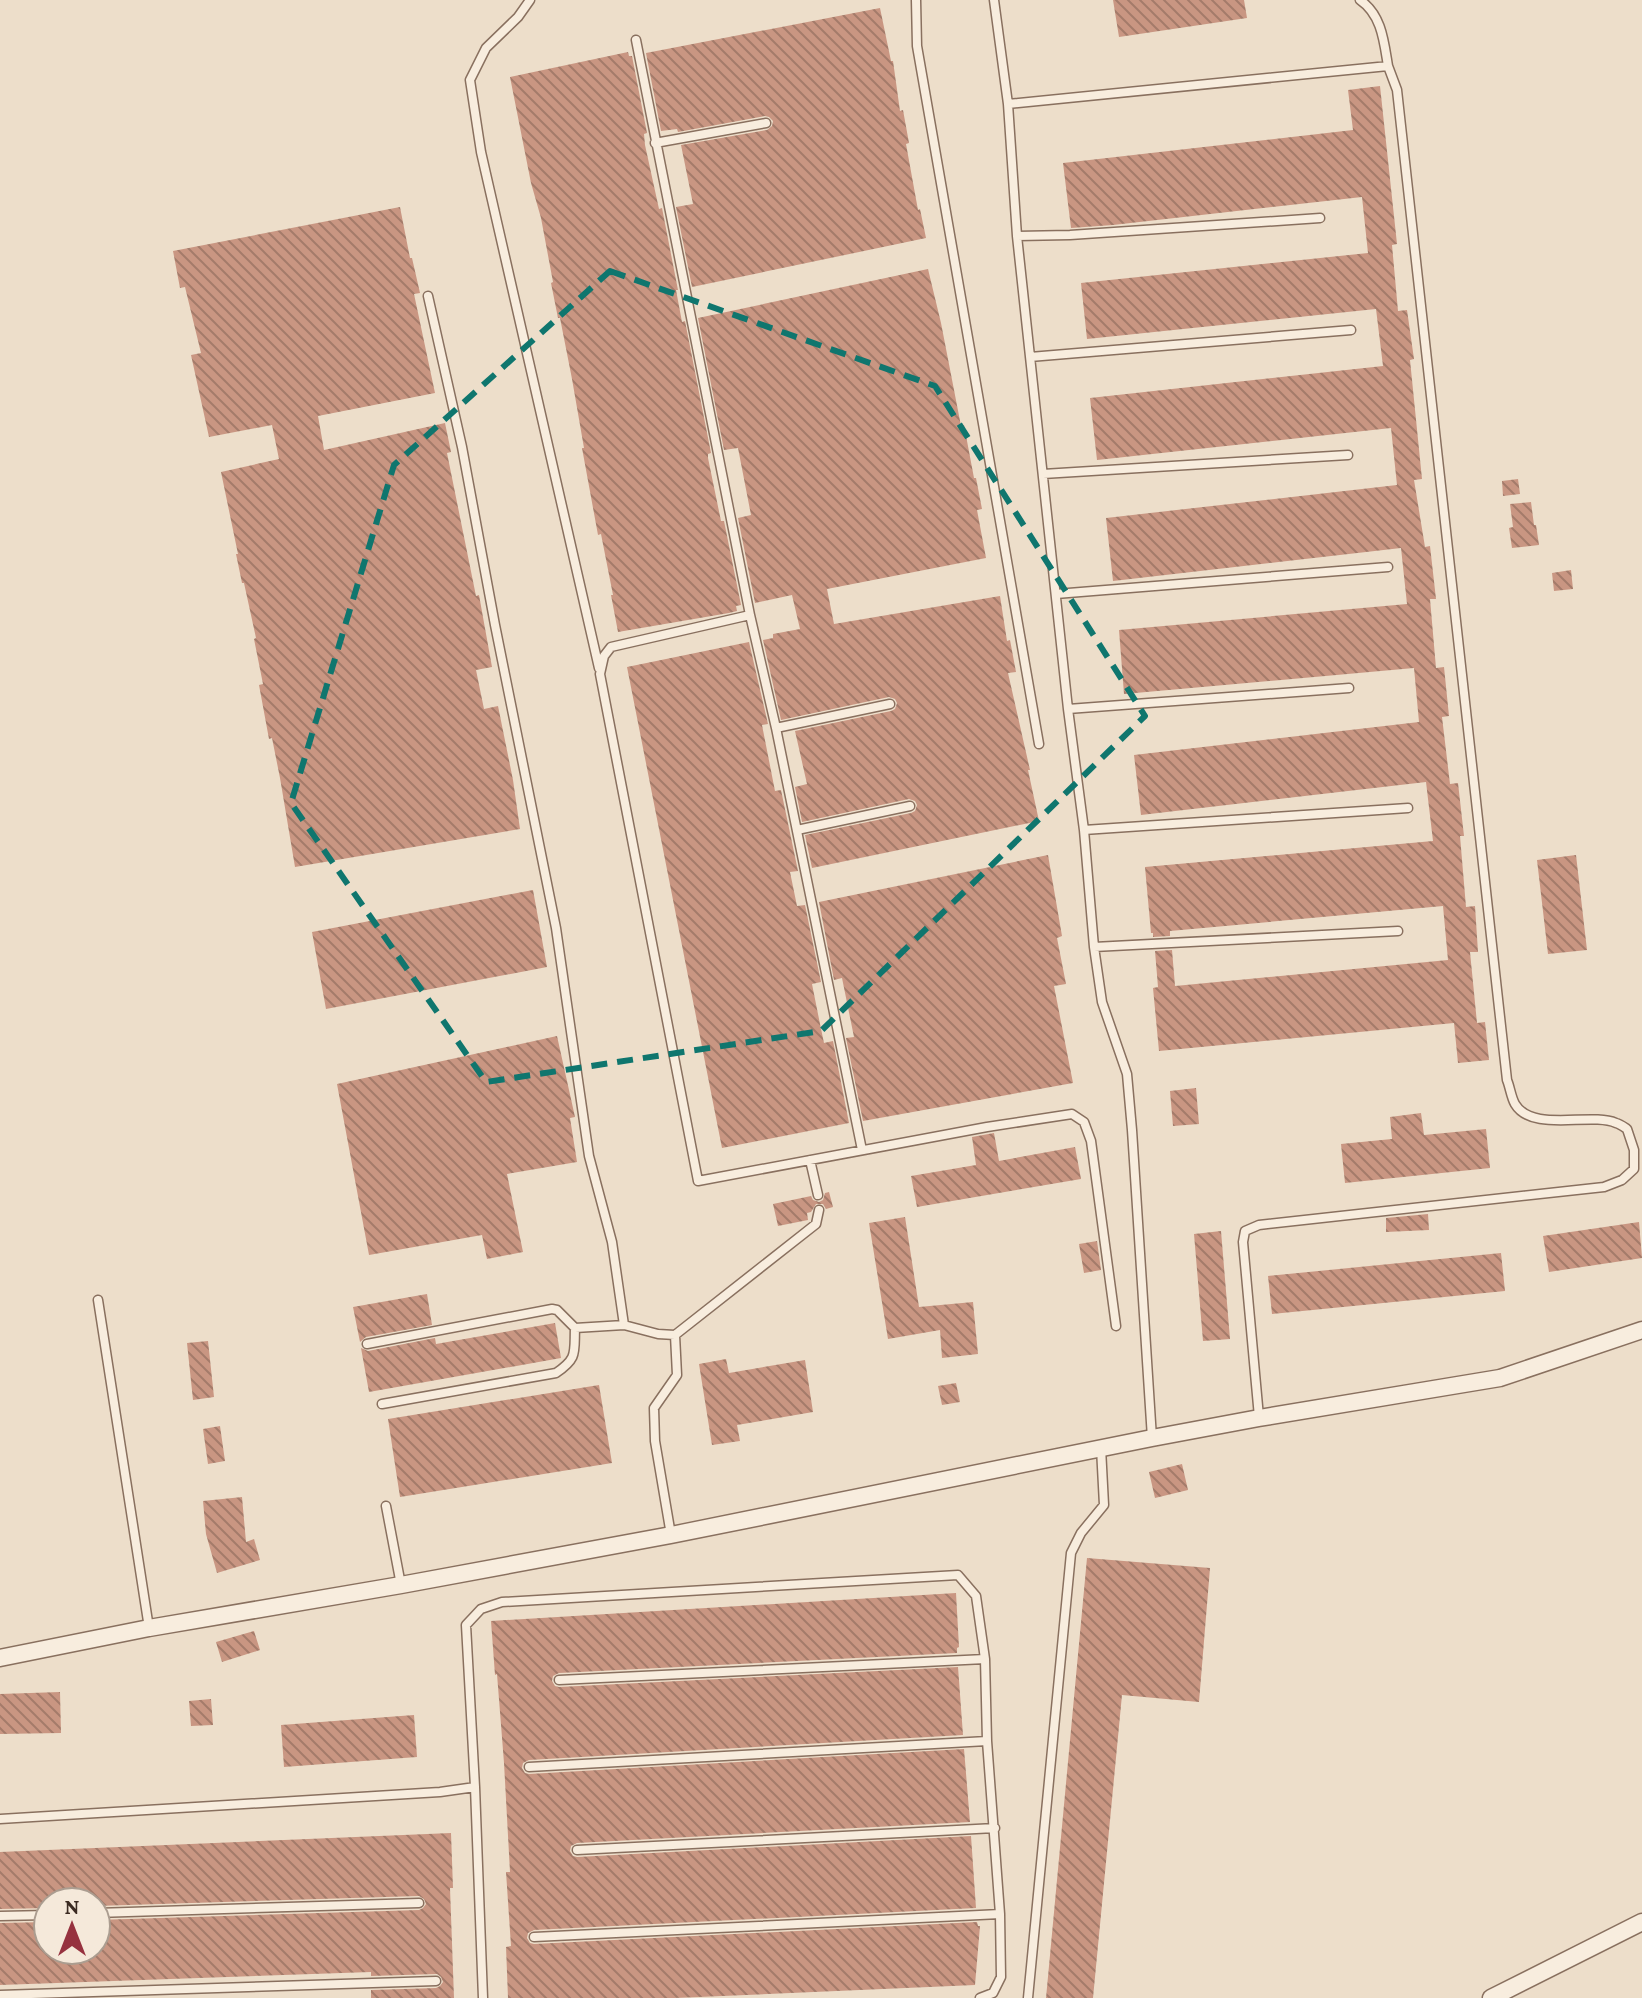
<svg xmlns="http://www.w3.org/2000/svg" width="1642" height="1998" viewBox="0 0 1642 1998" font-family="'Crimson Pro',serif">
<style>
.building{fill:url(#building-back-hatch)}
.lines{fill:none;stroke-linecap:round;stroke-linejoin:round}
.lane-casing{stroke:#89705f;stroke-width:11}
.street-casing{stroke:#89705f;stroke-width:19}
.lane{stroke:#f8edde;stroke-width:8}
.street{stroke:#f8edde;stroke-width:16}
.marked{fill:none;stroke:#0f766e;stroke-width:6;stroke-dasharray:16 10;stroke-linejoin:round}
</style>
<defs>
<pattern id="building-back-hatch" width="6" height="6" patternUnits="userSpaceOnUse" patternTransform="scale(2)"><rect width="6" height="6" fill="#c99682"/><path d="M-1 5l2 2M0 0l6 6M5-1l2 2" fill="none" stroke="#a47b6a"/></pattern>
</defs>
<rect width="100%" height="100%" fill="#eddeca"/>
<path class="building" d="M1113,0H1244L1247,18L1119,37Z
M880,8L891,61H893L900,111L903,110L909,143L906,144L918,210L920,209L926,238L692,287L676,207L693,204L681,145L767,130L772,126L773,121L769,117L765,116L678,132L677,129L661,131L646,53Z
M628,52L629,56H632L647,133L644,134L645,145L659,209L662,208L678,290H676L682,322L685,321L711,453L708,454V458L721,521H724L741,605L736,606L737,611L729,613L618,632L611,595H613L601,534L598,535L582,448H584L572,379L560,318H558L551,283L553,282L541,218L531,183L510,77Z
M1380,86L1397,244L1392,245L1398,311L1407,310L1414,359L1410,360L1422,479L1414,480L1425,547L1430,546L1436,599H1430L1436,668L1444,667L1449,716L1442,717L1450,784L1458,783L1464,836H1460L1466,907L1475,906L1478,952H1470L1477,1023L1485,1022L1489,1060L1458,1063L1454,1023L1159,1051L1153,988L1158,987L1155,951L1172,950L1175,986L1448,960L1443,906L1170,931V936L1153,937V933H1151L1145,867L1433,841L1426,782L1141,815L1134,755L1419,722L1414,668L1124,694L1119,630L1407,604L1401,548L1113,581L1106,518L1397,485L1391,428L1097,460L1090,398L1383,366L1376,309L1087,339L1081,283L1368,253L1362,197L1113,225L1071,228L1063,163L1353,130L1348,90Z
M400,207L410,258H412L420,293L414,294L435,393L318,416L324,450L445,423L451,452L447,453L476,596L479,595L492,667L476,670L484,709L498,706L513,780L520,829L295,867L280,778L272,738L269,739L259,685L263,684L254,639L256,638L244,583H242L236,554H238L221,472L279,459L272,425L209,437L191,355L201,353L185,287L180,288L173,251Z
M928,269L941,323L961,426L964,425L974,478H976L982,509L977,510L986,558L827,589L834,624L1000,596L1007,641L1010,640L1016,672L1008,673L1030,770H1028L1039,821L812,868L805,835L911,813L915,811L917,805L915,801L909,799L802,822L795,787L807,784L795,731L891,711L895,709L897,703L895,699L889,697L781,720L763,640L773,638V634L800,629L792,595L755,603L738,518L751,515L738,448L724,450L698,318Z
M1518,479L1520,494L1503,496L1502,481Z
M1531,502L1534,525H1536L1539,545L1512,548L1509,528L1513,527L1510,504Z
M1571,570L1573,589L1554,591L1552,573Z
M749,642L768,724L762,725L775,791L781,790L798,871L790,872L797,906L805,905L821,982L812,984L820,1024L824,1043L833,1041L849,1123L722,1148L627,667Z
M1048,855L1062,936L1057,938L1066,984L1054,986L1073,1083L863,1121L846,1038L854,1037L842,978L834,980L819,902Z
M1576,855L1587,950L1548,954L1537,860Z
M533,890L547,967L326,1009L312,932Z
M557,1036L575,1117L570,1118L577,1162L507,1174L523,1252L487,1259L482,1235L369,1255L337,1084Z
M1196,1088L1199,1124L1173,1126L1170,1091Z
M1421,1113L1424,1135L1486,1129L1490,1168L1345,1183L1341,1144L1392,1139L1390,1117Z
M994,1133L999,1161L1075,1147L1081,1179L917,1207L911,1176L976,1165L972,1137Z
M829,1192L833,1207L826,1209L823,1204H816L811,1212L807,1213L808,1220L778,1226L773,1204L811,1196L813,1200L819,1202L823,1200L825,1193Z
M1428,1214L1429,1230L1386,1232V1218Z
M905,1217L919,1307L973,1302L978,1354L942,1358L940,1330L888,1339L869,1223Z
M1639,1222L1642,1258L1549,1272L1543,1236Z
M1221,1231L1230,1339L1203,1341L1194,1234Z
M1097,1241L1101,1270L1084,1273L1079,1244Z
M1501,1253L1505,1291L1272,1314L1268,1276Z
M427,1294L432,1325L366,1337L360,1342L353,1307Z
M555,1323L561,1358L369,1392L361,1348L368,1351L435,1338L436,1344Z
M208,1341L214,1397L193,1400L187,1343Z
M726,1359L729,1373L805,1360L813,1412L737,1425L740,1441L712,1445L699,1364Z
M956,1383L960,1402L942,1405L938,1386Z
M599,1385L612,1463L400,1497L388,1419Z
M220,1426L225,1461L208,1464L203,1429Z
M1182,1464L1188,1490L1155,1498L1149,1472Z
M242,1497L246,1542L254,1539L260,1560L217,1573L206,1534L203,1501Z
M1087,1558L1210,1568L1199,1702L1122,1695L1093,1998H1046Z
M956,1593L959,1647L957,1648V1653L559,1673L553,1676L552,1681L555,1686L559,1687L958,1667L963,1735L529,1760L523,1763L522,1768L525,1773L529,1774L964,1749L970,1822L577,1843L571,1846L570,1851L573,1856L577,1857L971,1836L976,1908L534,1930L528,1933L527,1938L530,1943L534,1944L977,1922L978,1926H980L975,1985L675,1998H508L506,1947L511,1946L506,1872H510L504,1763L497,1674L495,1675L491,1621Z
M254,1631L260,1650L222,1662L216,1642Z
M60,1692L61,1733L0,1734V1694Z
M211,1699L213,1725L191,1726L189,1701Z
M414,1715L417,1757L284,1767L281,1725Z
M451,1833L453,1888H450L454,1998H371V1990L436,1988L440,1986L443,1982L441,1977L437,1974L371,1976V1972L0,1985V1923L48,1922V1950H96V1920L419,1910L423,1908L426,1904L424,1899L419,1896L96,1906V1902H48V1908L0,1909V1852Z"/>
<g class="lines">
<defs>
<path id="lane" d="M530,0L518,17L486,48L470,80L481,152L599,668
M916,0L917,46L1039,744
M994,0L1008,104
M1360,0C1382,15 1384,42 1388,66
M636,40L750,615L611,647L604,656L600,674L698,1181L987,1127L1072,1114L1084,1122L1091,1141L1116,1326
M655,143L766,123
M1017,236L1070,235L1320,218
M428,296L462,447L495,625L556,928L589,1156L612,1242L624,1325L658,1334L675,1335L677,1375L654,1408L655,1441L671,1535
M1030,357L1351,330
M1043,474L1348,455
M1056,594L1388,567
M750,615L776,728L862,1150
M1068,709L1349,688
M776,728L890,704
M797,830L910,806
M1084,830L1408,808
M1094,947L1398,931
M810,1160L818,1195
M98,1300L149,1628
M675,1335L816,1224L819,1210
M367,1344L552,1309L557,1310L575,1328L624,1325
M382,1404L556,1373C578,1358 574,1353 575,1328
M1152,1438L1132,1130L1127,1074L1102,1002L1094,947L1084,830L1068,709L1017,236L1008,104L1388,66L1397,90L1507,1080C1510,1087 1511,1097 1515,1104C1532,1133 1590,1112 1616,1123C1620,1124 1624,1127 1627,1129L1634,1150V1169L1622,1180L1604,1187L1259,1225L1245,1231L1243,1242L1259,1417
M386,1506L401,1585
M559,1680L985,1659
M529,1767L987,1741
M475,1787L466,1625L481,1609L502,1602L958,1575L976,1596L985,1659L987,1741L1000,1914L1001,1977L993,1993L980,1998
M0,1819L440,1792L475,1787L483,1998
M577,1850L995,1828
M96,1913L419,1903
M0,1916L48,1915
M534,1937L1000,1914
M0,1995L436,1981
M1028,1998L1071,1553L1081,1533L1104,1505L1101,1448"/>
<path id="street" d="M0,1658L149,1628L401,1585L671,1535L1152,1438L1259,1418L1500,1378L1642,1330
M1491,1998L1642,1922"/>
</defs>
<use href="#lane" class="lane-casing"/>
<use href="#street" class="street-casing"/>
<use href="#lane" class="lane"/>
<use href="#street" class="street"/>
</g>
<path class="marked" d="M610,271L935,386L1145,716L821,1031L486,1082L291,803L394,465Z"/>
<g transform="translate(72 1926)"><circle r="38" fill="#f5e9da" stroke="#ab9d90" stroke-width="2"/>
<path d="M0-6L14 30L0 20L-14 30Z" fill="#96323f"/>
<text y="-12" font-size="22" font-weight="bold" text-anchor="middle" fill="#3b2b22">N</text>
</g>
</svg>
